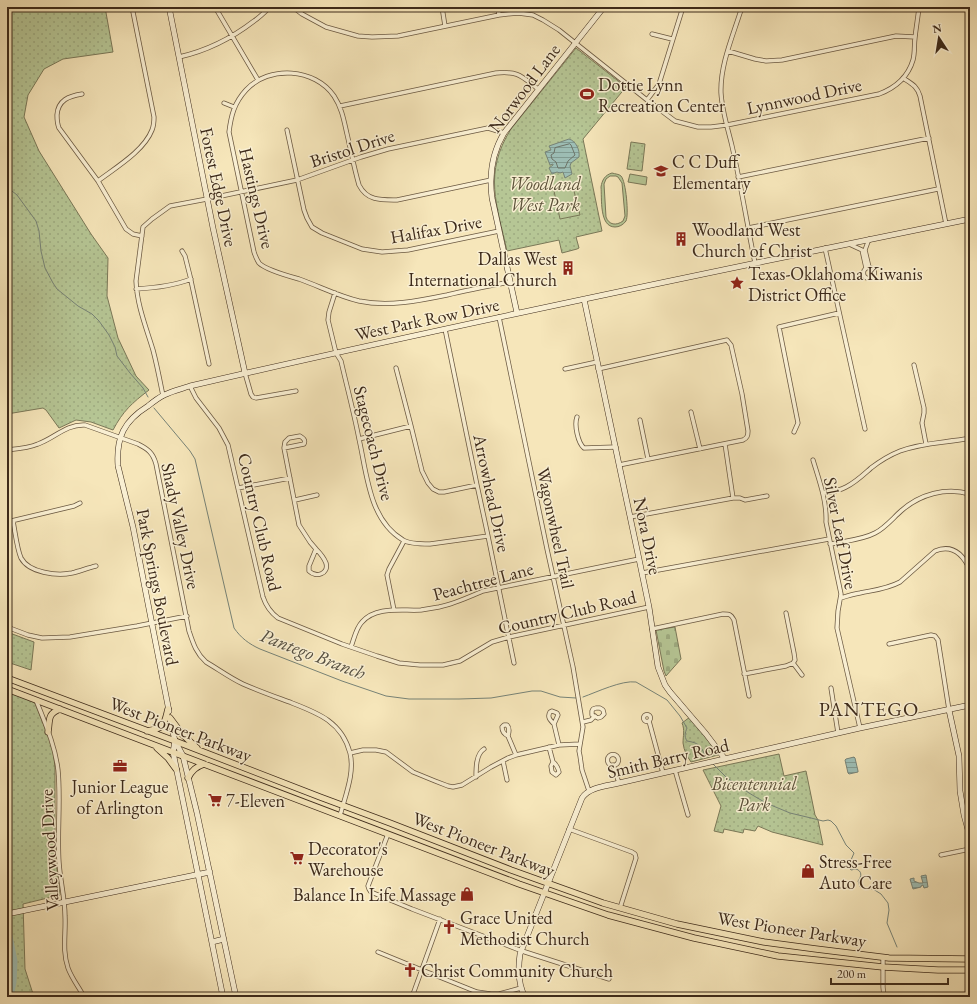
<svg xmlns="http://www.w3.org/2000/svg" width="977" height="1004" viewBox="0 0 977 1004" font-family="'EB Garamond',serif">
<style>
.grass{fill:url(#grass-dots);stroke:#7a7858}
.cemetery{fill:url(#cemetery-stones);stroke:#7a7858}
.garden{fill:#b6c695;stroke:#7a7858;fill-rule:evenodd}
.water{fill:url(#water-rules);stroke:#778377}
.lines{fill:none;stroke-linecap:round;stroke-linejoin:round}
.shore{stroke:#6d7468;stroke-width:1}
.stream{stroke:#778377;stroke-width:1}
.river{stroke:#9dbeb5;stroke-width:7}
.street-casing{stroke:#6b5942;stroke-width:5}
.secondary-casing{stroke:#3d2a1a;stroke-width:6}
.primary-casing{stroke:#3d2a1a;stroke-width:7}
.street{stroke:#f9efd2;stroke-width:3.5}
.secondary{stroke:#f9efd2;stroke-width:5}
.primary{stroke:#f6e6ba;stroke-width:5.5}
.labels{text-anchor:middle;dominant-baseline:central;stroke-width:3;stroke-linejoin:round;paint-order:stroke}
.poi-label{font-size:18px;fill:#3d2a1a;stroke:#f9efd2;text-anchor:start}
.street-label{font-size:18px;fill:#3d2a1a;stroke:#f9efd2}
.park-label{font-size:18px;font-style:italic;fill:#5b5139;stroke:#f9efd2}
.water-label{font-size:19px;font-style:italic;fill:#554f41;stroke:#f9efd2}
.quarter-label{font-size:20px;letter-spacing:1px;fill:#3d2a1a;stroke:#f9efd2}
</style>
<defs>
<pattern id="grass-dots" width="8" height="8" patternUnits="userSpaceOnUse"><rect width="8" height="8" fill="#b6c695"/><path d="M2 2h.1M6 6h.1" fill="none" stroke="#9daa80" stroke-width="1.8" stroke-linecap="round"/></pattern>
<pattern id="cemetery-stones" width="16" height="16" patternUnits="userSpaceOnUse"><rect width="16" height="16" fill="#b6c695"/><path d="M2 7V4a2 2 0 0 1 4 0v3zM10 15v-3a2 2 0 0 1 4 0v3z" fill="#9daa80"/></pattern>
<pattern id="water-rules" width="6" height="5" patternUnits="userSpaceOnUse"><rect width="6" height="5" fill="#9dbeb5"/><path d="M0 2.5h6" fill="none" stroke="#819b92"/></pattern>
</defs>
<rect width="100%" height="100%" fill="#f6e6ba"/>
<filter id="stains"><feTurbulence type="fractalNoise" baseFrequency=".005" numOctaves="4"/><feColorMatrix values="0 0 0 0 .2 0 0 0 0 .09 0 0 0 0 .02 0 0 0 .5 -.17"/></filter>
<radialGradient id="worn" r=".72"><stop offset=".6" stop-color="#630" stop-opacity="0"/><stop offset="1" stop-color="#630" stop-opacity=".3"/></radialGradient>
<path class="grass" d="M7,7H105L113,52L63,59L44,69L28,95L24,117L39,151L91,234L108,258L107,296L118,338L136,376L149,390C132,403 123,411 113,430L91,422L76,420L59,428L46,410L43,408L7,414Z
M576,48L626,87L583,139L602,231L576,237L579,248L577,249L562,253L559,240L507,251C497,205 483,173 511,129Z
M631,142L645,144L642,171L627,169Z
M7,632L34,642L31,670L7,662Z
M7,691L34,701L53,748L55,768V864L57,869L60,895L23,904L25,969L34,997H7Z
M690,717L717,751L718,755L691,762C687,756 684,751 683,743C683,736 685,730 682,723Z
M779,754L784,776L806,771L815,815L818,820L823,845L772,832L758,826L755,831L744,829L743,833L724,829L723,833L714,831L721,806L703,770Z"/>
<path class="cemetery" d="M675,627L681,659L666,676L664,671L656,630Z"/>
<path class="garden" d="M612,173C615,174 619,174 621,176C626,181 629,215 626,221C623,225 619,227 615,227C599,227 602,198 601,187C602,180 605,175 612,173ZM610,176H616L618,177L622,183L625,216L623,221C616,226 609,225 606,217L604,184L606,179Z
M630,174L647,177L646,185L628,182Z
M573,187L580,215L560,219L554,191Z"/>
<path class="water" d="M569,139C576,141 580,150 579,157L571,163L570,166L572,174L565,178L563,172L560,173L557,172L552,174L549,168L553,165V164L550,165L545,152L551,150L549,146Z
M854,757L855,758L858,771V772L849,774L848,773L845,760L846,759Z
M926,875L928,887L924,888L923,885L921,886V887L913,889L910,879L914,878V881L919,883H923L921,876Z"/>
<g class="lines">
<path class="shore" d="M570,144L571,145L575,155L568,161L565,168H558L556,162L552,159L551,155L554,153L555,148Z"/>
<path class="stream" d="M7,187L17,195L36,221L39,231L41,251L45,268L53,283L57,289L78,306L92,314L99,321L109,335L115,347L117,356L130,373L143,388L148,397
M154,408L190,451L195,459L234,628C241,638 249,644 260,649L342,681L386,696L409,699H459L491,698L532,691H541L560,697L576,698
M583,697C597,692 622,680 636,682L667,700L680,716L687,728C685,733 684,736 687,741C699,743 700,745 705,755
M713,764L726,777L749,793L766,803L790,813L811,818L823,821L828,820L831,821L836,826L846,845L854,853L851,860V862L849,865L850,869L851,870L856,869C862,871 862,876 858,881L860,887L873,889L881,894L888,903L889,910L887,923L897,947
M7,988L13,983"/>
<path class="river" d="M7,930L8,931L14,961L13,982L10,997"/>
<defs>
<path id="street" d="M215,7L258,80
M293,7L302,14L326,27L358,36L372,37L398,36L499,15L518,13L533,15L543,20L559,30L647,100L675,121L698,127H711L727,125L879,94C895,88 908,77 913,60C915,53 914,45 915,38C916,28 918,17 919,7
M442,7L445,26
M498,7L499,15
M743,7L740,13C732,38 720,66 721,93C722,111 728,129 732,146C741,185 747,224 755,263
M652,34L672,39
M728,51L755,59L766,61L782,60L896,36L915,37
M179,57C206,51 232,38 254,21C260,17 265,12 270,7
M903,78C912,84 917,86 920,96L946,224
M82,94C69,96 58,100 57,115C57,119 57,123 59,128L98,181L126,229L133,234L142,236
M647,100L659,84L683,7
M224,103L234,107
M340,106L496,73C519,71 521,76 538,89
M287,130L304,210L307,218L312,227L322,233L362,249L382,252L408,250L499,231
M738,177L929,138
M491,180L397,200C381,200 367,201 359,185C354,168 351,151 347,134C344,121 342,108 334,96C315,68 269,65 246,90C234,103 231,116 229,132L254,252C255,255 257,260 259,263C266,270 288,276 299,279C319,286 338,296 359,301C388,307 418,301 447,295C468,290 489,286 510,282
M98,181C115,168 144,151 152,130C154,125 154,121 154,117L132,7
M748,228L938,189
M849,244L862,250L866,268
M825,248L865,429
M182,251L185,256L190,276L209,364
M869,267L865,250L869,239
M863.5 273a5.5 5.5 0 1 1 11 0a5.5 5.5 0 1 1-11 0Z
M136,289C155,288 173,286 191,279
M335,293L329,312L328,320L336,353L341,361C347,387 354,413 359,439C367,474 369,520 403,540C409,544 423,544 430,544L488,536
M499,317L547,549L573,667L583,727L579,751L580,756L582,770L589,791
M445,329L477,485L488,536L514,663
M914,365L924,408V413L922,423L926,444
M396,368L411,426L422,471L428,483L433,489L439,492H444L477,485
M565,369L597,362
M598,369L727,340L731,345L742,394L748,431C748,436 747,438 743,440L619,465
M245,373L251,394L253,397L256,398L296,391
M190,386L196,398L219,428L228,445L263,597C266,606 270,612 278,618L342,644L377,656L399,663L420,665H443L460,661L492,642L509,637L649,607
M163,396C160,381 157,365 153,350C146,327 137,305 136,281L143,227L152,219L170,206L207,199L297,180L361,157L388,149L488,128L504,133
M691,412L700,449
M577,417C574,425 578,443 584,448L616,447
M640,420L648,459
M794,432L798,423L779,327L839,313
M359,439L411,426
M725,444L733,498
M284,448L304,444C306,440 303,438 300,436L289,438L285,442L284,448L299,525L310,542L316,549
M7,450C17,449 29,448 38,444C55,438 66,424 85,425L138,444C148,449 153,453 156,464L189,631C193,643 196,653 206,662C218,669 230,678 243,684C259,691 276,697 292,703C318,713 342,722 350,753C355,773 345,796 340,816
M813,460C819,480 827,501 826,522L841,594L838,611L837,628L860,728
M238,488L290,478
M823,493C831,492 839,491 846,487C856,482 863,475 871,468C880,461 890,455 900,451C924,442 946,443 970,438
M295,500L317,495
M630,517L733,498H740L745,500L767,496
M13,521C15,531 17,549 21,558C29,573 57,576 72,573C80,571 88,568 96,566
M7,522L74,506L80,503
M830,544C845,541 862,540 875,533C885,528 893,518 901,511C920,494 946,487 970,494
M316,549C320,553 324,558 326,563C329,574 316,578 309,571V566Z
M642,573L829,539
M841,598C847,596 853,594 860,593C874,590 887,589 900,582L935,551C952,544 963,554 970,570
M394,610L387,575L389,569L404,541
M7,627L28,635L42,638L70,637L137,626L187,616
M652,629L723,614C729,614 731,614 734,620L749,696
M889,644L931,635L935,636L938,640L949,710
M351,647C354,639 356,628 362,622C376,606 401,611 421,610C427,609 433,608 439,607C454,604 469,597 483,591L639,559
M793,663L802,675
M744,674L786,666L793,663L795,660L794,653L786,613
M831,688L838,733
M36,700C45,723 55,745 58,770C61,800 57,832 59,862C60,880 65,898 65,916C66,933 62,951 68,968C72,979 79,987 84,997
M596,708H600L603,710L604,714L601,717L598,718L592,715V711L593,709Z
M552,711L557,713L558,715L554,724C550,720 547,717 550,712Z
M643.5 718a3.5 3.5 0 1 1 7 0a3.5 3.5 0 1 1-7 0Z
M649,721L663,773
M583,722L591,720L595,716
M554,724L559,745
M508,736C509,732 510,728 507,725H504L502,727C502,732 504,734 508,736L516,755
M549,747L553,762
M350,753L363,750H376L386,752L413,772L435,781L448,786L453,787L462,785L491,767L508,758L516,755L559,745L580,744
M607.5 760a5.5 5.5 0 1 1 11 0a5.5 5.5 0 1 1-11 0Z
M503,761L507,780
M553,762C557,765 558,767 559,772L556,775L552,772L551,766Z
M613,765L619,783
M675,770L688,815
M476,777C476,768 476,754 484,749
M569,829L632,852L635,854L636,858L620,908
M388,834L368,886L369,889L371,892L412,909L522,951L609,979
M941,855L970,849
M378,952L422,970L477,992L491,994H499L521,988
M883,957V987L884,997
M412,997L440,919"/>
<path id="secondary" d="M169,7L213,228L245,373
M584,299L639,559L649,607L658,667L665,685L670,692L706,734L725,759
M517,313L492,198C489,175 492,153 504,133L604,7
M949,710L959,756L960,791L964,815L970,837
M169,711L133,527L118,466C116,437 124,421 148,406C153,402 158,398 164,395C172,391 181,389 190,386C449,326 710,272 970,219
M170,719L175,741L183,756L197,813L236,997
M175,741L173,752L223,997
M7,914L210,872
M212,942L224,939
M525,997C518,984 518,968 520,954L582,798C589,787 607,786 619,783L860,728L970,705"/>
<path id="primary" d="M7,678L175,741L320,797L390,823L511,870L603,903L677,924L764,942L816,949L889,958L970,959
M7,689L519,884L608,915L694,938L778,956L883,967L938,970H970
M170,718L182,734L197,748
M147,731C165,728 164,725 168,709
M48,732C50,720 47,714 60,709
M157,748L168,758L176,769
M188,778C192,770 196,767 204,764"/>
</defs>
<use href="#street" class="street-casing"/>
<use href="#secondary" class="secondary-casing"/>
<use href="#primary" class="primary-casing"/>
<use href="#street" class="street"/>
<use href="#secondary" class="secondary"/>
<use href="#primary" class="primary"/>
</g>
<defs>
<symbol id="stadium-bare" viewBox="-9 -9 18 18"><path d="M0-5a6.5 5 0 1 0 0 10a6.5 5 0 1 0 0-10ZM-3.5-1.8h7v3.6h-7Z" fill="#8f2418" stroke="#f9efd2" stroke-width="2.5" paint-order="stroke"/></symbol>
<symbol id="school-bare" viewBox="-9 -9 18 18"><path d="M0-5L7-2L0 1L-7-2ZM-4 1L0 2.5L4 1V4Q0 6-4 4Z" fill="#8f2418" stroke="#f9efd2" stroke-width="2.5" paint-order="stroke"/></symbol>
<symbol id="building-bare" viewBox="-9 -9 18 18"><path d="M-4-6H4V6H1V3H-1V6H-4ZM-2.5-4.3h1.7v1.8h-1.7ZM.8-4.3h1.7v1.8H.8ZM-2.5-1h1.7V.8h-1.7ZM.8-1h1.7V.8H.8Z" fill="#8f2418" stroke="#f9efd2" stroke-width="2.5" paint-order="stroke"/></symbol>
<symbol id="sight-bare" viewBox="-9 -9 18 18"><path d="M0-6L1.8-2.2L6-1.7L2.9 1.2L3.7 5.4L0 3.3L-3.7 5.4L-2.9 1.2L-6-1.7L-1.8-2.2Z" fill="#8f2418" stroke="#f9efd2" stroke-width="2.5" paint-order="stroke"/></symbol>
<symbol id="office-bare" viewBox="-9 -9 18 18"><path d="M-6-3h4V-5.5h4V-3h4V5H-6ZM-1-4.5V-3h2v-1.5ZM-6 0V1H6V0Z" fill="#8f2418" stroke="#f9efd2" stroke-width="2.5" paint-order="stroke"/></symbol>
<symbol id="supermarket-bare" viewBox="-9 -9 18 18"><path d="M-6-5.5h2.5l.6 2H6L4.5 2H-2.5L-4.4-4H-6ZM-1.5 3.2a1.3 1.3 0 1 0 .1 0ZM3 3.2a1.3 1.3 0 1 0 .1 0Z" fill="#8f2418" stroke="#f9efd2" stroke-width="2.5" paint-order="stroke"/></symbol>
<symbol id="shop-bare" viewBox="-9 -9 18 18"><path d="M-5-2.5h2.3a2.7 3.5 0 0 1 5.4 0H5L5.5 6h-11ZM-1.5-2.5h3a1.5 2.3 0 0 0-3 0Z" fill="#8f2418" stroke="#f9efd2" stroke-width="2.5" paint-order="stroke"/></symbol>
<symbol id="church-bare" viewBox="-9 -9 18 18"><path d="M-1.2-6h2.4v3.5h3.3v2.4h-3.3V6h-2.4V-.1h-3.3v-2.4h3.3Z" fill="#8f2418" stroke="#f9efd2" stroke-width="2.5" paint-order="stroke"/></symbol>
</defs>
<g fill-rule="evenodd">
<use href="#stadium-bare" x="577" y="84" width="20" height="20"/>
<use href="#school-bare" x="651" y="161" width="20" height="20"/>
<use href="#building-bare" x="671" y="229" width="20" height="20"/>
<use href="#building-bare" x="558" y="258" width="20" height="20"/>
<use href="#sight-bare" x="727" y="273" width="20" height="20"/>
<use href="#office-bare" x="110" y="756" width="20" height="20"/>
<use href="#supermarket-bare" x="205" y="790" width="20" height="20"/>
<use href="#supermarket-bare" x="287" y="848" width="20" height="20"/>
<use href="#shop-bare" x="798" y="861" width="20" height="20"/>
<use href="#shop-bare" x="457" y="884" width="20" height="20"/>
<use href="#church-bare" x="439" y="917" width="20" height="20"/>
<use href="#church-bare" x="400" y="960" width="20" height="20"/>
</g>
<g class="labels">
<g class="poi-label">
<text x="598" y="84">Dottie Lynn<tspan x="598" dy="21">Recreation Center</tspan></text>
<text x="672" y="161">C C Duff<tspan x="672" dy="21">Elementary</tspan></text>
<text x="692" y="229">Woodland West<tspan x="692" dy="21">Church of Christ</tspan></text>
<text x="557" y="258" text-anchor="end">Dallas West<tspan x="557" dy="21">International Church</tspan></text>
<text x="748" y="273">Texas-Oklahoma Kiwanis<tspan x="748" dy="21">District Office</tspan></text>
<text x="120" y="786" text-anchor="middle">Junior League<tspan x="120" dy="21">of Arlington</tspan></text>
<text x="226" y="800">7-Eleven</text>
<text x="308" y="848">Decorator's<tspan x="308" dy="21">Warehouse</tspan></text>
<text x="819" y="861">Stress-Free<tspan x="819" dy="21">Auto Care</tspan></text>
<text x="456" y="894" text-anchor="end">Balance In Life Massage</text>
<text x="460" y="917">Grace United<tspan x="460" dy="21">Methodist Church</tspan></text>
<text x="421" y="970">Christ Community Church</text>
</g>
<g class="street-label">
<text transform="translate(524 88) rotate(-53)">Norwood Lane</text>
<text transform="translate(804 96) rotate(-12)">Lynnwood Drive</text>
<text transform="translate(352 148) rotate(-18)">Bristol Drive</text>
<text transform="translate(219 187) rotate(78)">Forest Edge Drive</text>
<text transform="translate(257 198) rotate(77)">Hastings Drive</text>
<text transform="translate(436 229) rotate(-10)">Halifax Drive</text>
<text transform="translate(427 319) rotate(-12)">West Park Row Drive</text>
<text transform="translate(374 443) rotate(76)">Stagecoach Drive</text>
<text transform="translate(492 493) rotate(78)">Arrowhead Drive</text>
<text transform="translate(260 522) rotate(77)">Country Club Road</text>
<text transform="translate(181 526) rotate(78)">Shady Valley Drive</text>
<text transform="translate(556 528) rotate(78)">Wagonwheel Trail</text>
<text transform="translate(841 533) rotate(79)">Silver Leaf Drive</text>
<text transform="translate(648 536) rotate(78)">Nora Drive</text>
<text transform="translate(483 581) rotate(-15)">Peachtree Lane</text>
<text transform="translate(158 587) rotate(79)">Park Springs Boulevard</text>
<text transform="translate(567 612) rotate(-13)">Country Club Road</text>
<text transform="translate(181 729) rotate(21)">West Pioneer Parkway</text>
<text transform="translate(668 758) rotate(-13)">Smith Barry Road</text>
<text transform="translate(484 844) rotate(21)">West Pioneer Parkway</text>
<text transform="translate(49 850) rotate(-93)">Valleywood Drive</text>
<text transform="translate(792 929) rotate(9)">West Pioneer Parkway</text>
</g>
<g class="park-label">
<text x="545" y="183">Woodland<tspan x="545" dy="21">West Park</tspan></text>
<text x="754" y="783">Bicentennial<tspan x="754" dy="21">Park</tspan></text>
</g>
<g class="water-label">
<text transform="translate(313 654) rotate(21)">Pantego Branch</text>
</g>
<g class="quarter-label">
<text x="869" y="709">PANTEGO</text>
</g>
</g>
<rect width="977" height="1004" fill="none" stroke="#f6e6ba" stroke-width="24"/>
<rect x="8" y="8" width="961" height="988" fill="none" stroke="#3d2a1a" stroke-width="2"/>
<rect x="12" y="12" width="953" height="980" fill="none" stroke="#3d2a1a"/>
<g transform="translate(939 38) rotate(348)" stroke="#f9efd2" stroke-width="3" paint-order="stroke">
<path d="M0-3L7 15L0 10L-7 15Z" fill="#3d2a1a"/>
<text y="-6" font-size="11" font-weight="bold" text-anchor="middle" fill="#3d2a1a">N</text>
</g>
<path d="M831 978v6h117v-6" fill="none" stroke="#3d2a1a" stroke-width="2"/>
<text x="837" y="978" font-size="12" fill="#3d2a1a" stroke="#f9efd2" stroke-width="3" paint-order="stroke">200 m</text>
<rect width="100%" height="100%" filter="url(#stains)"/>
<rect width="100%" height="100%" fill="url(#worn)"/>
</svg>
